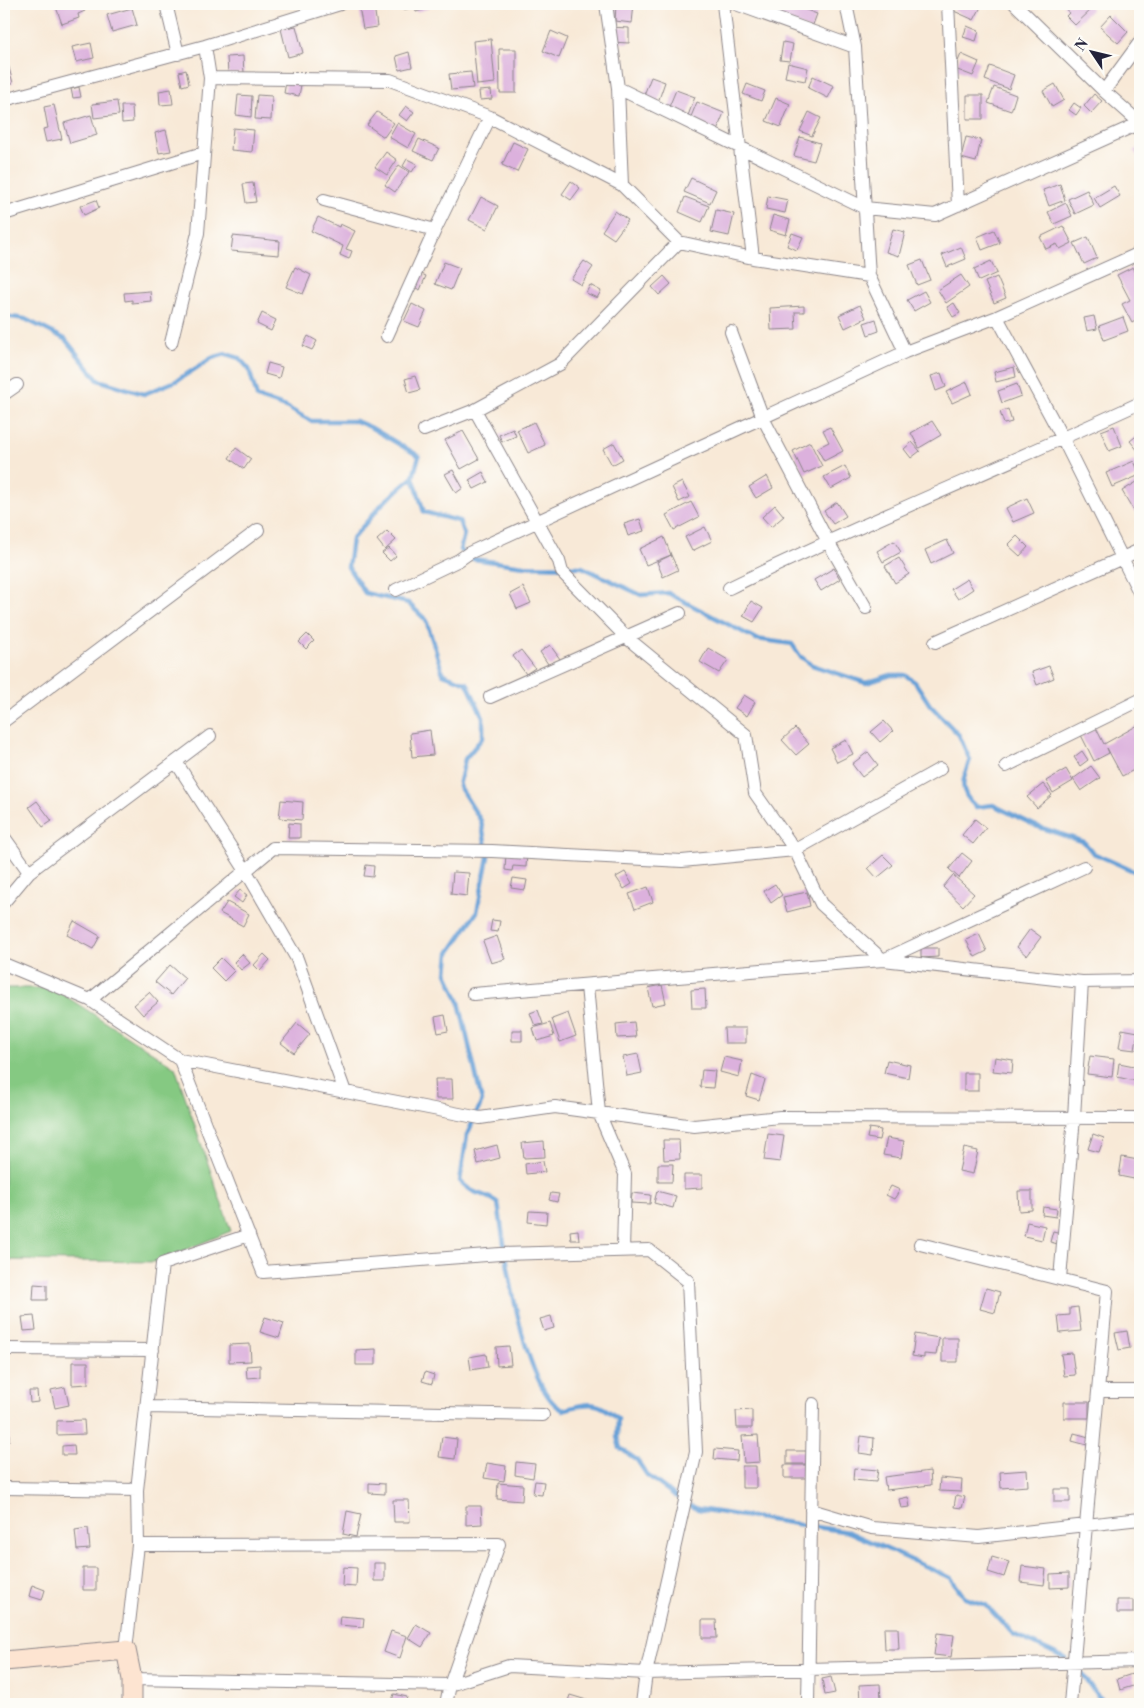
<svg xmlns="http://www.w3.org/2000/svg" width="1144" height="1708" viewBox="0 0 1144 1708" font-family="'Libre Bodoni',serif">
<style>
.green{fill:#85c982;stroke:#54765e}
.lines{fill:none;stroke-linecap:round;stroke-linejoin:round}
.stream{stroke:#69a1d7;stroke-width:4.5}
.building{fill:#dcb1dd}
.street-casing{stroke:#8d8689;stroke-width:14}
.secondary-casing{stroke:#8d8689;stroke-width:21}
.street{stroke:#fff;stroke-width:12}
.secondary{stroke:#fde4d1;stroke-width:19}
</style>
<rect width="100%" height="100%" fill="#fdfcf7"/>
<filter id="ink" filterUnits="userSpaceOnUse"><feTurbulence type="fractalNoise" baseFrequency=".02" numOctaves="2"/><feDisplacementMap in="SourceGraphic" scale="10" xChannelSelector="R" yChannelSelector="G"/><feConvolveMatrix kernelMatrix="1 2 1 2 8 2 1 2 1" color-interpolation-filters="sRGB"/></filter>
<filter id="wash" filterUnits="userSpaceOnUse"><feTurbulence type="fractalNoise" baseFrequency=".0096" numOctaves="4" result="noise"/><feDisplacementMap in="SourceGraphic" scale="20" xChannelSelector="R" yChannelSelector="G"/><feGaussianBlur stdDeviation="1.12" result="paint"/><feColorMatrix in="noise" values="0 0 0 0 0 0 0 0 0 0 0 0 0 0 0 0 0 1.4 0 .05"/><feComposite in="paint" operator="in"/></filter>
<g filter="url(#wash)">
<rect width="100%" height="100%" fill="#f8e9d7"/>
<path class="green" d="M4,988H53L175,1067L231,1231L156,1262L4,1260Z"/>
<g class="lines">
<path class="stream" d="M4,316L25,319L65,339L98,380L144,394L176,381L212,358L226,354L239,358L249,369L257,397L286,407L311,421H356L370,427L419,456L413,477L424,512L459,521L464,534L460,550L473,559L524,566L582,567L641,595L668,593L756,639L792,644L800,656L812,665L866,683L891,675H905L915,682L930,705L959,735L970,760C962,780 958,791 976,807L993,805L1036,826L1084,842L1093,853L1140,874
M413,477L383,503L352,539L348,567L365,593L408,603L426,620L443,674L467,683L483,717V737L465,759L459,786L481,821L488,857L477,912L449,953L447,973L459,1002L482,1101L467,1135L460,1181C475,1197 484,1192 498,1203C504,1246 523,1392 563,1410C588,1403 597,1399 618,1419L617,1437L620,1448L637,1460L647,1475L685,1503L698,1509L849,1532L951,1578L965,1598L986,1605L1013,1634L1065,1658
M1077,1667L1096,1694L1107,1704"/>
</g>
<g id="blocks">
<path class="building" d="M55,4H83L85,11L78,14L79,18L62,24Z
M401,4H410L411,8L403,10Z
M414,4H429L430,8L416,12Z
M616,4H634L632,23L615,21Z
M748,4H790L817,14L811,30Z
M958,4H976L981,7L974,20L954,11Z
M1063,4H1087L1092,9L1075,25L1066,16L1069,13Z
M374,5L377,27L363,29L359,7Z
M132,8L137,25L112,32L107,15Z
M1111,15L1128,32L1118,43L1100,27Z
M296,26L303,53L288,57L281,29Z
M967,26L979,31L976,41L963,37Z
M610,27L629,28V43L610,42Z
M551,31L567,38L559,58L543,51Z
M491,39L495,83L477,85L473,41Z
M783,42L793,44L790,61L780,60Z
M91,43L94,58L76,62L72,47Z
M499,49H516V93H500Z
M409,52L412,67L399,70L396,56Z
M961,54L979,62L973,76L955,69Z
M243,56L244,73L228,74L227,57Z
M788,63L808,68L805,81L785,77Z
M8,64L13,83L4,85V65Z
M990,66L1014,75L1009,89L985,80Z
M186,70L189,84L182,86L179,72Z
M471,72L473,88L451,90L449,74Z
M813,76L834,86L828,98L808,88Z
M651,77L665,82L657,105L642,100Z
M286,82L301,85L299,96L284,93Z
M747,84L765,91L761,101L743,94Z
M1055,84L1064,100L1052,107L1043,91Z
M79,87L81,97L73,98L71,89Z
M994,87L1016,95L1011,111L988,103Z
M171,89L173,104L160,105L159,91Z
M491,90L492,99L480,100L479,91Z
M676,90L695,97L686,121L666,114Z
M1094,94L1102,101L1091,113L1084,106Z
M238,95L252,96L251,117L236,115Z
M257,95L272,96L271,120L255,119Z
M967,95H983V119H967Z
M776,98L790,104L781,127L766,121Z
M117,101L119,115L94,118L92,104Z
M697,102L724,113L715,135L688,124Z
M1074,103L1081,108L1076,115L1069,110Z
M54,105L62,139L46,142L43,129L48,128L44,107Z
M121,106H132L133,122L122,123Z
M406,106L414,112L407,121L399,115Z
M377,112L394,123L384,137L367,125Z
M809,112L821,118L812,136L800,131Z
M91,115L97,135L70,143L64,123Z
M397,123L416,134L408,148L389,137Z
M233,128L254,130L252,152L231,150Z
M166,130L171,151L159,153L155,133Z
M800,137L820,143L814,161L794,156Z
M966,137L981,140L976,162L961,158Z
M419,139L439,148L433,160L413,151Z
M513,142L528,149L517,172L502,165Z
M1140,147V161L1134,151Z
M386,152L397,160L387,175L375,167Z
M407,159L417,164L412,172L403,166Z
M399,165L409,172L395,192L385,185Z
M691,178L716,190L710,203L684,192Z
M571,181L580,188L571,200L562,194Z
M253,183L256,202L246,203L243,184Z
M1060,184L1065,200L1049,206L1043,190Z
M1114,186L1120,196L1100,208L1094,198Z
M1087,190L1094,205L1075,214L1068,199Z
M768,196L788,200L785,213L766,209Z
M481,197L498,206L487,229L469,220Z
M685,197L709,206L702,222L679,212Z
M96,200L99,208L84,215L80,206Z
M1066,203L1072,216L1054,224L1048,212Z
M716,210L734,214L729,236L711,232Z
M615,211L628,220L614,239L602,231Z
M773,215L790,220L786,235L769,230Z
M318,217L339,227L340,224L355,231L346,249L352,251L349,259L340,255L343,246L311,231Z
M1063,226L1072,243L1060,249L1057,244L1046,249L1040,237Z
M893,229L905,232L899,256L886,252Z
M994,230L1000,243L982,250L977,237Z
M792,233L803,237L797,250L787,246Z
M233,236L280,241L279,255L231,251Z
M1088,237L1097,258L1084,264L1074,243Z
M961,247L966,259L947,267L942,255Z
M922,260L930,280L917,285L909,265Z
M584,261L593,267L581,285L571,279Z
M991,261L997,273L979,281L974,269Z
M444,262L460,268L451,290L435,284Z
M295,267L311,275L303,294L286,287Z
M1133,267L1140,281V318L1132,323L1122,304L1130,300L1117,275Z
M417,272L426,276L420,290L410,285Z
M961,275L969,287L946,303L938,290Z
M664,276L671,284L659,295L652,287Z
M997,277L1006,298L994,303L985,282Z
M590,285L601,291L597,298L586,293Z
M150,291L151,301L132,303V300L125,301L124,293Z
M924,291L930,302L914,311L907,300Z
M954,303L960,313L953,317L947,307Z
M412,304L426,311L419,327L404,321Z
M860,305L866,318L845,328L839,315Z
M804,306V312H795L796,329L771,330L770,308Z
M262,313L276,320L271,331L257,324Z
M1094,316L1097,329L1087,331L1084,318Z
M1123,317L1128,331L1104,340L1099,326Z
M876,319L879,331L868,335L864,323Z
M308,336L317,341L312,350L303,346Z
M268,363L282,367L279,378L265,374Z
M1014,367L1016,377L996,382L994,372Z
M941,373L946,387L936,391L931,376Z
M415,376L420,390L409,393L405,379Z
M967,382L972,394L952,403L946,392Z
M1017,384L1021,396L1002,403L998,391Z
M1008,409L1012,422L1004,424L1000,412Z
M932,421L941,435L919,448L911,433Z
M534,422L545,445L528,453L517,430Z
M1114,426L1122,446L1109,451L1101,431Z
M830,427L843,451L824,461L817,448L829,442L823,430Z
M513,429L516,436L502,442L499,435Z
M463,431L479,459L461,469L445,440Z
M1140,433V451L1139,452L1130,441Z
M810,442L822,466L804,474L793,451Z
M912,442L920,451L911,458L904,449Z
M614,443L623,459L612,465L603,449Z
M236,448L251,459L244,469L229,458Z
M1134,461L1140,475L1112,487L1106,473Z
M845,466L851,478L831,489L824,477Z
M453,470L463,488L456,493L445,474Z
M483,472L488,482L474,489L469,480Z
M767,476L773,488L756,498L749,487Z
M1140,480V510L1135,513L1122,491Z
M682,482L690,497L679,502L672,487Z
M1027,498L1034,513L1013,522L1006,508Z
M691,502L699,517L674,530L666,515Z
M837,502L846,516L833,524L824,511Z
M775,505L784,516L771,527L762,517Z
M640,519L644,531L628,536L624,524Z
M705,527L712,541L692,551L685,537Z
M387,531L396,540L385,550L377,540Z
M1017,536L1028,547L1020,556L1008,545Z
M664,537L671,555L646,565L639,549Z
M947,540L953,553L931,564L925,550Z
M894,541L901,552L883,562L877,551Z
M389,548L396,556L390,561L382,553Z
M671,555L678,570L663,577L657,562Z
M899,558L909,574L895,583L885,566Z
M834,568L840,579L821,591L814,580Z
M967,579L973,589L958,599L951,589Z
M523,587L531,603L517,609L510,594Z
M751,601L763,608L754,622L743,616Z
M307,634L314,641L306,649L299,642Z
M550,645L560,659L550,667L540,652Z
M708,648L728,660L719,673L700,662Z
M521,650L535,668L526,674L513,656Z
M1049,666L1054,678L1037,685L1032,672Z
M744,695L755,702L747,716L735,708Z
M884,721L893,731L880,742L871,732Z
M1140,724V767L1122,776L1107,748L1109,753L1094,761L1081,735L1096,728L1104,744Z
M795,728L809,744L796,755L782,740Z
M430,730L433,755L412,757L410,733Z
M846,740L853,754L837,762L830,748Z
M1082,751L1088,760L1080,766L1074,757Z
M868,752L878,765L862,777L852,764Z
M1091,766L1100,778L1081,791L1073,779Z
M1066,769L1073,781L1053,793L1046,781Z
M1043,784L1052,795L1037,808L1027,797Z
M281,800L303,802L302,820L279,818Z
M37,801L52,821L43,827L29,807Z
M975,819L986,828L973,844L962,835Z
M289,823L300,824V838H288Z
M506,853L527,854L526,867L513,866L512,871L505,870Z
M962,853L972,861L959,878L949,869Z
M883,855L893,865L877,878L868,868Z
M366,865L374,866L373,877L364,876Z
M453,872L469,873L467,896L451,894Z
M625,872L632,884L624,889L616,877Z
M953,875L974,894L963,906L943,887Z
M513,878L527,880L525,890L511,888Z
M775,884L782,895L771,903L764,891Z
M648,887L653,902L635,909L629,894Z
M240,890L247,895L242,903L234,897Z
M807,892L810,906L787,912L783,897Z
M227,902L249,914L243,926L220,913Z
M492,920L500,921L498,932L490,931Z
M74,921L100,936L93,949L67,935Z
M1030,929L1041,937L1027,956L1017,947Z
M979,934L987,951L975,957L966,940Z
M497,936L505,959L491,963L483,941Z
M921,948H938V957L921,958Z
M242,954L250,963L241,970L234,962Z
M264,954L270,960L260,971L254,965Z
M221,958L234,971L224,981L211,968Z
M170,965L185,978L171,995L155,982Z
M662,985L666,1003L652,1006L648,988Z
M705,989L706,1008H692L691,990Z
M149,992L158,1002L143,1015L134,1005Z
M538,1010L543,1024L535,1026L530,1013Z
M568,1013L576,1036L560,1042L552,1019Z
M445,1015L448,1031L438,1033L435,1017Z
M634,1022L636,1037L617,1038L616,1024Z
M297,1023L310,1034L294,1053L281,1043Z
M550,1023L554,1036L537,1041L533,1028Z
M724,1028H746V1043H725Z
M1122,1029L1138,1032L1135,1050L1119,1048Z
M512,1030H522V1041H512Z
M638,1054L642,1073L627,1076L623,1057Z
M1090,1056L1114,1059L1112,1077L1087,1074Z
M724,1057L742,1061L739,1077L720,1072Z
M995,1057L1013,1060L1012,1073L993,1071Z
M887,1060L910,1065L908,1078L884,1073Z
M1119,1063L1139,1067L1135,1081L1117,1077Z
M702,1070L715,1071L713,1088L700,1087Z
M964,1073H978V1091H964Z
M752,1075L765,1080L759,1100L746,1096Z
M435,1079H452L453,1099H436Z
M869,1128L881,1130L879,1140L867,1138Z
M768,1134L784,1136L780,1162L764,1160Z
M1093,1134L1104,1138L1099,1152L1088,1149Z
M887,1138L904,1141L901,1158L883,1155Z
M663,1140H679L680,1159L664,1160Z
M544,1141L545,1157L524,1158L522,1143Z
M497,1145L500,1158L478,1164L475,1151Z
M964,1148L978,1151L973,1174L959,1171Z
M1122,1157L1138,1160L1134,1179L1119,1176Z
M543,1161L545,1172L526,1174L525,1164Z
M658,1164H673L672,1182H658Z
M684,1175H702V1188L684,1189Z
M891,1186L900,1190L894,1199L886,1195Z
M657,1191L676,1196L673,1208L654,1203Z
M1018,1191H1032V1210L1019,1211Z
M551,1193L559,1194L557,1202L549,1200Z
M632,1193L651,1195L650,1204L631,1203Z
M1043,1207L1057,1209L1056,1217L1042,1215Z
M529,1211L547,1212L546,1224L528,1222Z
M1027,1222L1045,1226L1042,1240L1024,1236Z
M578,1230L579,1240H571L570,1231Z
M1053,1231L1061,1233L1058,1244L1050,1242Z
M34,1284L47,1285V1300H33Z
M986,1288L1000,1292L995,1313L980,1309Z
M1078,1307L1081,1331L1060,1333L1058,1316L1070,1315V1308Z
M34,1316L36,1330L24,1331L22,1317Z
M551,1316L554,1328L544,1331L540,1319Z
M265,1317L284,1323L279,1338L260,1332Z
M1127,1331L1130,1348L1119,1350L1115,1333Z
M915,1334L939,1338L936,1355L924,1354V1358L912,1356Z
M942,1338H958V1362H942Z
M250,1344L251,1361L229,1362V1345Z
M509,1346L511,1365L497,1366L496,1347Z
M376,1349V1365H356V1350Z
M1072,1353L1075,1375L1064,1376L1061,1354Z
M486,1354L488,1367L471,1370L469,1357Z
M72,1362H88V1384L72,1385Z
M260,1365V1377L247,1378L246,1366Z
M425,1372L434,1375L432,1384L422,1381Z
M65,1387L69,1405L55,1408L51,1390Z
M29,1391H37L38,1402L30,1403Z
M1064,1402H1089V1418H1064Z
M752,1410V1428H737L736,1411Z
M84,1420L85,1434L57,1435V1421Z
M4,1428H9V1441H4Z
M1074,1433L1089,1437L1087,1445L1072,1441Z
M758,1435L760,1462L744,1463L742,1436Z
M861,1436L874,1438L873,1455L859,1453Z
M442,1437L457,1439L455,1459L439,1457Z
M74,1445L75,1455H62V1446Z
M715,1449L738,1451L737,1461L714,1459Z
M787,1451H810V1464H787Z
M516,1462L535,1464L533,1478L515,1475Z
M487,1463L506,1466L504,1481L484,1478Z
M784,1465H810V1478H784Z
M742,1466H756V1488H742Z
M854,1468L878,1470L876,1482L853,1480Z
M1027,1470L1028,1486L1001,1488L1000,1472Z
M930,1471L931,1485L886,1490L884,1477Z
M940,1478L962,1480L961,1492L939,1491Z
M535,1481L544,1482L542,1495L533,1494Z
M369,1483L385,1484V1494L369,1493Z
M498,1483L523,1485L522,1501L497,1499Z
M1054,1489H1070V1502H1054Z
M956,1495L965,1497L962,1508L954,1507Z
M908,1497L910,1507L901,1508L899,1499Z
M393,1500H409L410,1522H394Z
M466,1506H481L482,1524L466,1525Z
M347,1511L361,1514L356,1537L343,1534Z
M88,1528L90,1549L77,1550L75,1530Z
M992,1557L1009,1562L1004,1577L988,1572Z
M374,1563H385V1581H374Z
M1022,1566L1046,1569L1044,1585L1020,1582Z
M343,1567L357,1568L356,1587L342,1586Z
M83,1568H96V1590H83Z
M1069,1573V1587L1050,1588V1574Z
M32,1585L45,1590L42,1600L29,1596Z
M1117,1600H1133V1613H1117Z
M340,1616L364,1618L363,1627L339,1625Z
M702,1620H716L717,1638H702Z
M416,1624L431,1633L422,1647L408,1638Z
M884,1628H898L899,1649H885Z
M391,1631L407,1636L400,1658L384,1652Z
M937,1633L954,1635L951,1657L934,1655Z
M1132,1674L1136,1685L1120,1690L1117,1679Z
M831,1677L835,1693L825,1695L822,1679Z
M880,1684L881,1700L860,1701L859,1685Z
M394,1694L407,1697L405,1704H391Z
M570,1695L593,1702V1704H567Z"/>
</g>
</g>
<g filter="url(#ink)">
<use href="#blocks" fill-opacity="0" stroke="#8d8689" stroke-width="1"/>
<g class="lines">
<defs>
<path id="street" d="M166,4L178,54
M606,4L618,88L622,185
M723,4L753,258
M736,4L855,47
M846,4L855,47L869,276L905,352
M948,4L958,205
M1015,4L1104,91L1140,123
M210,78L390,80L490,117L622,185L679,242L753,258L869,276
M618,88L865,208L935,215L1140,123
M1104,91L1140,42
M4,100L205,46L340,4
M324,200L435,230
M4,214L203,153
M997,317L1063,439L1140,594
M731,332L763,418L827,540L866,608
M387,336L435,230L490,117
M171,343L198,233L210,78L205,46
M4,394L17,385
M475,410L559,561L562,572L626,637L746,735L755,793L795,850L821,904L883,960L1084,867
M424,430L475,410L560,364L679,242
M729,588C864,522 1004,466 1140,403
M396,590L459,560L469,553L905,352L997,317L1140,253
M935,642L1140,550
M490,697L680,613
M4,721L258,530
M176,762L246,871L297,959L345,1092
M1006,766L1140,700
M4,837L29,872
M4,902L29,872L210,736
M4,964L90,1000L180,1060L263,1272L500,1254L649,1250L688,1281L696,1452L646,1673L642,1704
M587,986L599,1113L625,1174L623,1251
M473,994L883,960L1082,982L1140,981
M90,1000L273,848L492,851L682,861L795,850L940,769
M180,1060L480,1118L555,1107L694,1126L780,1117L1140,1118
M920,1244L1107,1291L1070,1704
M1060,1279L1074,1117L1082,982
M4,1349L153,1350
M1098,1391H1140
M147,1407L543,1415
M4,1488L137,1490
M811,1510L872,1528L979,1537L1140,1519
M138,1545L499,1544L450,1685L446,1704
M126,1650L138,1545L137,1490L162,1264L249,1235
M132,1679L450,1685L509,1666L646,1673L1140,1661
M808,1704L813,1404"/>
<path id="secondary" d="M4,1661L126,1650L132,1679V1704"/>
</defs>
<use href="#street" class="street-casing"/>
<use href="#secondary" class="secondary-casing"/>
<use href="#street" class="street"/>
<use href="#secondary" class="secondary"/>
</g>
</g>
<rect width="1144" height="1708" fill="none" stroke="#fdfcf7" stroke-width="20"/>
<g transform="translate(1092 52) rotate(305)" stroke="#fdfcf7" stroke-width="4" paint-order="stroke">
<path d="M0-4L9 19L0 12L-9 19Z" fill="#22223b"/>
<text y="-8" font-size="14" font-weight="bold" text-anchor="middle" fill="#22223b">N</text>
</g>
</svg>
